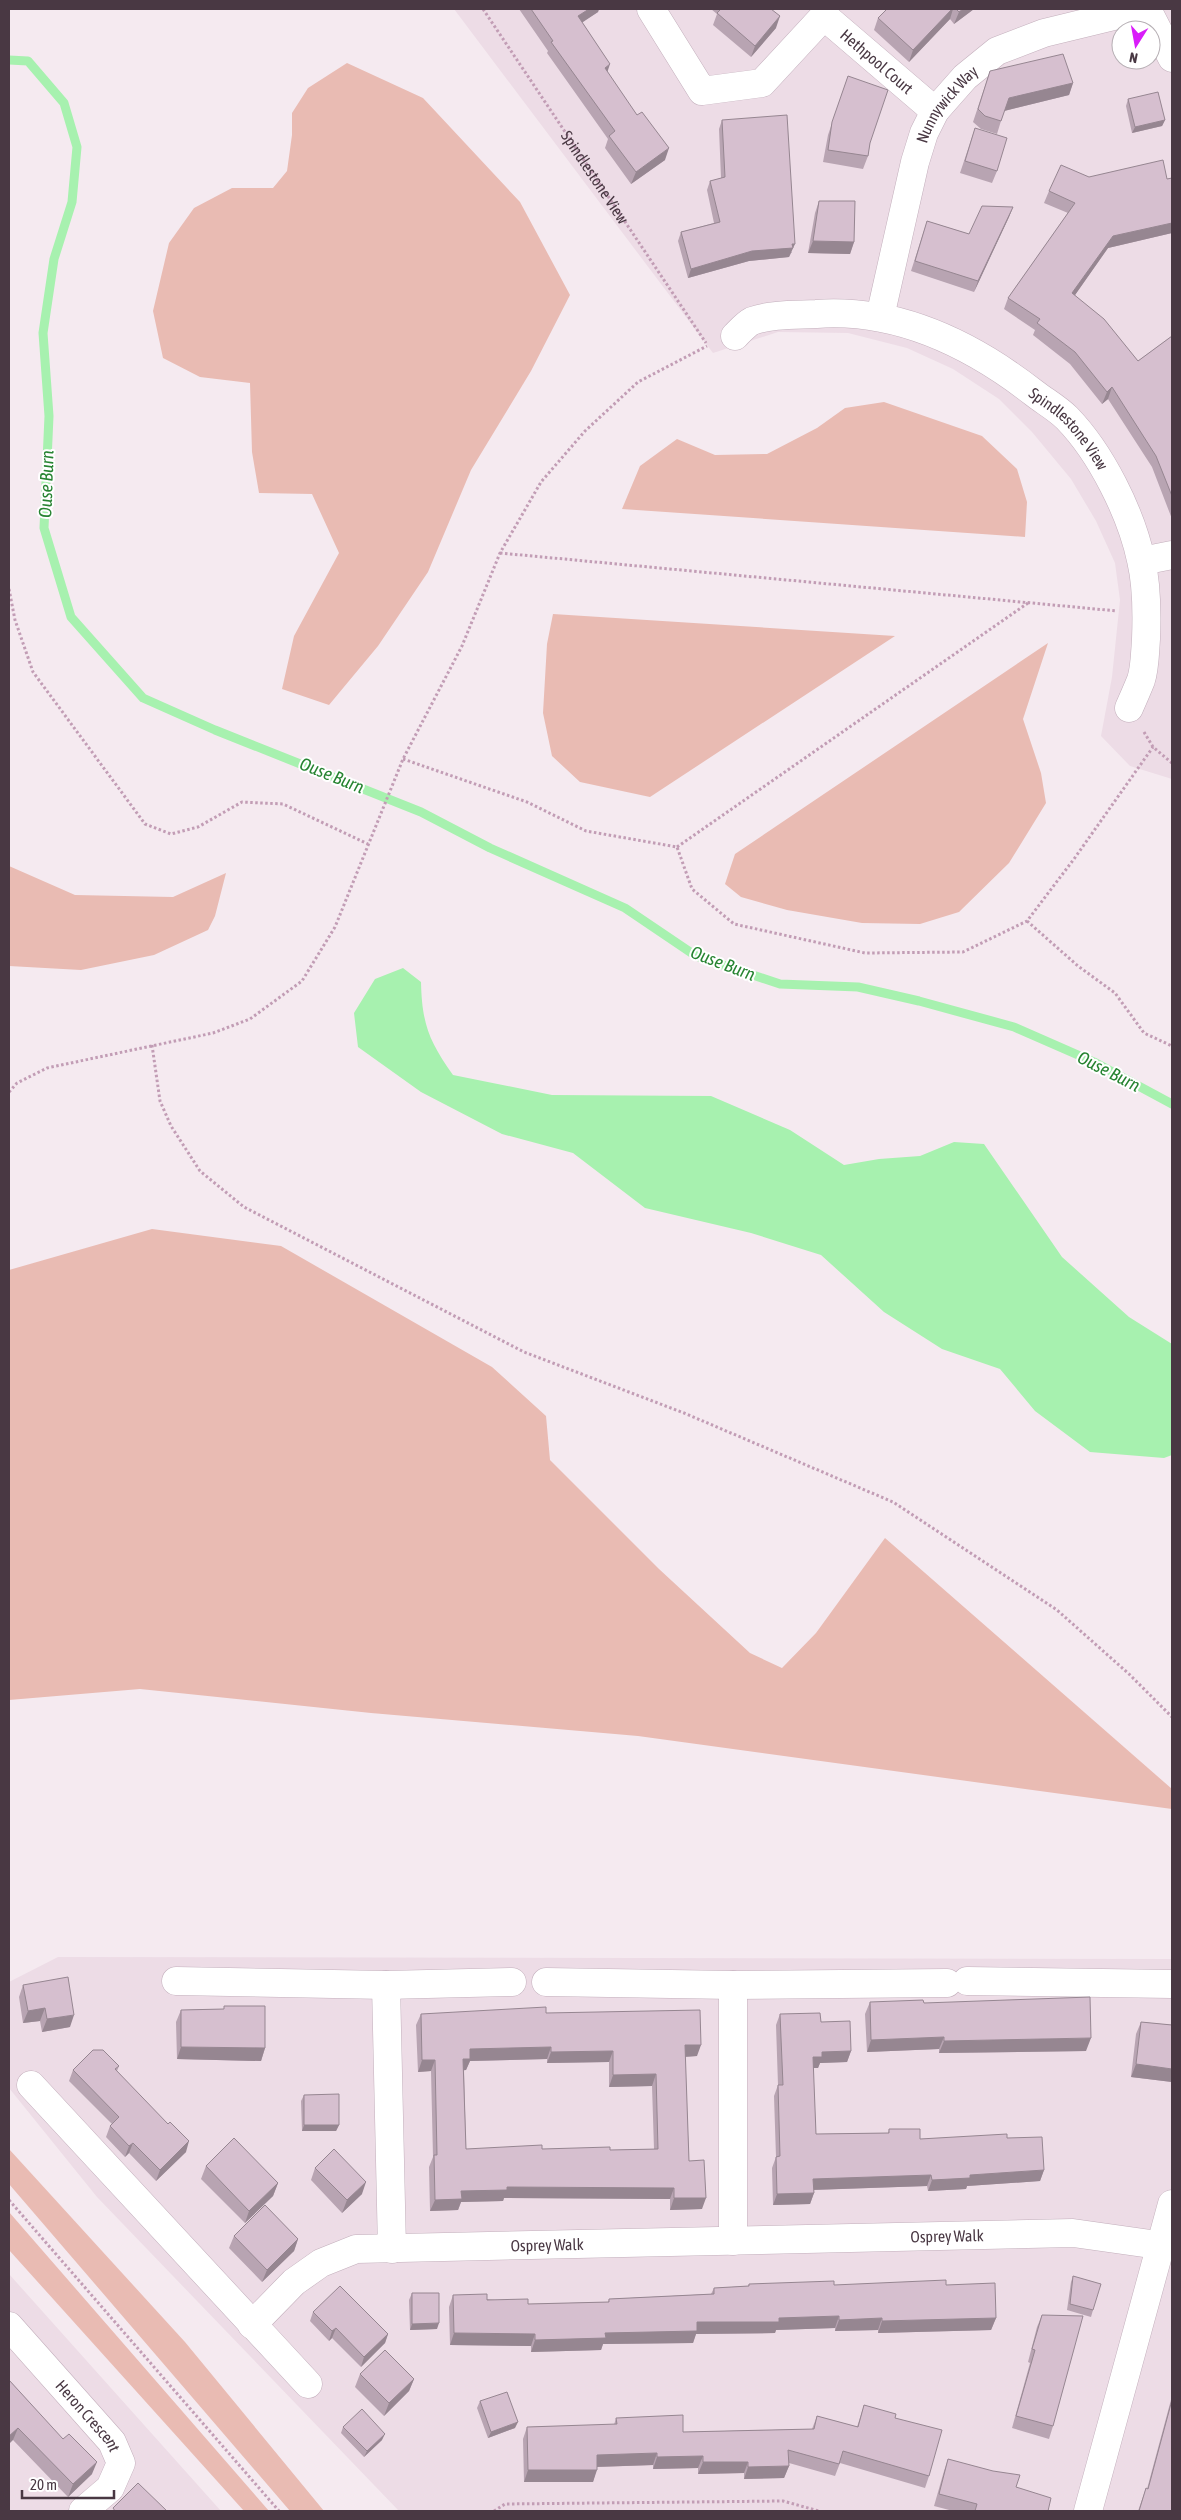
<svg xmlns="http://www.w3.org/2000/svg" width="1181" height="2520" viewBox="0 0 1181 2520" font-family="'Asap Condensed',sans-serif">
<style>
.residential{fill:#eddce6;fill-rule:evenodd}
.green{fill:#e9bbb3}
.water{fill:#a7f1af}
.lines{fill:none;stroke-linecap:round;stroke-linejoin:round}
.stream{stroke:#a7f1af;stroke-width:9}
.minor-casing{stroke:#c3afbc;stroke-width:29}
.path{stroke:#c29db5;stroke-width:3;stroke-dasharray:2.5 2.5;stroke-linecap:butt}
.minor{stroke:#fff;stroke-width:28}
.wall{fill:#b8a4b2;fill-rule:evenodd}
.shaded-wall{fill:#968691}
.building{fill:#d6bfcf;stroke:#968691;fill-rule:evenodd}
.labels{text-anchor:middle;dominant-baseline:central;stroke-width:4;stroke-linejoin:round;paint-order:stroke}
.street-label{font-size:16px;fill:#493843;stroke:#fff}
.water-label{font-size:18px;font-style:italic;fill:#278432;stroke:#fff}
</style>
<rect width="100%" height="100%" fill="#f5eaf0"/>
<path class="residential" d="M454,9H1172V779L1130,766L1101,736L1112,677L1120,600L1115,563L1096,521L1071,479L1032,432L999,399L953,369L907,348L848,333L778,332L713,353ZM1121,30H1151V60H1121Z
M58,1957L1172,1959V2511H399L97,2197L9,2088V1982Z
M9,2274L221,2511H9Z"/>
<path class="green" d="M347,63L423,98L520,202L570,295L531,371L471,470L428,572L378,646L329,705L282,689L294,636L339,553L312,494L259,493L252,452L250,383L200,377L163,358L153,311L169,243L194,208L232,188H273L287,171L292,135V113L308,88Z
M884,402L982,436L1017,469L1027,502L1025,537L622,509L640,466L677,439L715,455L767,454L817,428L845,408Z
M553,614L895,636L650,797L580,782L552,756L543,713L547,644Z
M1048,643L1023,719L1041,773L1046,803L1009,863L959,912L920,924L862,923L787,910L741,897L725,884L735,854Z
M9,866L75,895L173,897L226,873L215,916L208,930L154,955L81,970L9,966Z
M152,1229L281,1246L492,1367L546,1416L550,1460L659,1569L750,1653L782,1668L816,1633L885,1538L1172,1789V1809L638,1736L371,1713L140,1689L9,1700V1270Z
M9,2149L185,2342L324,2511H290L9,2184Z
M9,2212L269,2511H244L9,2250Z"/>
<path class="water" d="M403,968L421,982C422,1024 429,1041 453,1075L552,1095L711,1096L790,1130L844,1165L879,1159L920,1156L954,1142L984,1144L1062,1257L1129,1317L1172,1344V1455L1164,1458L1090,1452L1035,1411L1000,1369L942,1349L884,1312L821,1255L751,1233L645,1208L573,1153L502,1134L421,1092L358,1047L354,1013L375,979Z"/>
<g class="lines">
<path class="stream" d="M9,60L28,61L64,103L77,147L72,202L54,259L43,333L49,416L44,528L71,617L143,698L215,730L421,812L490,848L625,908L696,956L780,984L858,987L919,1001L1014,1027L1094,1062L1172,1104"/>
<defs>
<g id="minor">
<path id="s2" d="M651,9L702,91L762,83L824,16L935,111"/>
<path d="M1147,9L1172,58"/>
<path id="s3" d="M880,317L915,162L924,133L935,111L965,77L997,51L1044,33L1143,9"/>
<path id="s4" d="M735,336C740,331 746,324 752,321C771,314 796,315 816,314C897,308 971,344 1034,393C1044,401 1057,408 1067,418C1101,453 1131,513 1141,560C1147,585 1147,614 1146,639C1145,652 1145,668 1141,680C1137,690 1133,699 1129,708"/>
<path d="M1142,561L1172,555"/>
<path d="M176,1981L386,1985L512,1982"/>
<path d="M967,1981L1172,1984"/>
<path d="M546,1982L733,1985L947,1983"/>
<path d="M386,1985L392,2249"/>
<path d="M733,1985V2241"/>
<path d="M31,2085L308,2384"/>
<path id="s5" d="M252,2325L294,2282L321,2263L356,2249L1073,2233L1172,2247"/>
<path id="s6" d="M9,2326L112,2442L121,2463L110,2488L83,2511"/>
<path d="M1088,2511L1172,2204"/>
</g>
</defs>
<use href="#minor" class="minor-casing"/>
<g class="path">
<path id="s1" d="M483,9L706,343"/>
<path d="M500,553L1117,611"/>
<path d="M9,589L15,620L33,672L145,824L171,834L198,827L242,802L283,804L368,844"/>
<path d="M1144,732L1153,747L1172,763"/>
<path d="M403,759L527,802L586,831L677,847L692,889L734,924L865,953L963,952L1027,921L1074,859L1153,747"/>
<path d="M677,847L1028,603"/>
<path d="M1027,921L1078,966L1115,993L1144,1033L1172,1046"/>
<path d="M152,1045L160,1101L171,1126L200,1171L244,1207L524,1352L684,1413L893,1502L1057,1610L1129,1674L1172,1717"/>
<path d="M9,1092L17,1083L47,1068L213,1033L250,1019L302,981L335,927L403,759L462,646L500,553L541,482L585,431L638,382L707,346"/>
<path d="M9,2200L279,2511"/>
<path d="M494,2511L505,2504L783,2501L819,2511"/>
</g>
<use href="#minor" class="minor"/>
</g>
<path class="wall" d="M519,9H599L598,12L582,22L607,72L665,160L631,184L605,148L608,139L547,53L548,51Z
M711,9H771L776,28L751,57L713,25L717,14Z
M887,9H974L954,24L950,19L909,62L874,30L878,18Z
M990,71L1073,83L1069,95L1004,111L997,134L981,129L973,122Z
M848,76L870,143L868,156L863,169L823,162L828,135Z
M1128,99L1165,120L1162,126L1132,133L1126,106Z
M722,120L792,253H791L789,257L749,261L688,278L678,241L681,232L714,223L707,190L710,181L721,178L719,129Z
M975,128L997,171L992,183L960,173Z
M1089,177L1167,179L1172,178V233L1108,248L1075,295L1138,361L1172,336V519L1152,467L1108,399L1102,404L1070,364L1033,335L1035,330L1004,309L1008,298L1068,213L1044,203L1049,191Z
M819,201L854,242L850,254L808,253L815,213Z
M1013,207L1009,217L974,292L911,271L927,221L969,234Z
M23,1985L70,2027L42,2032L40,2021L23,2023L19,1997Z
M870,2002L924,2003L1086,2051L939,2053V2049L867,2052L865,2014Z
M224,2006L265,2048L261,2061L177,2059L176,2022L181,2010L224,2009Z
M546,2013L697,2056L685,2057L689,2161L702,2209L670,2210V2199L504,2198L503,2201L461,2202L458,2210L430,2211L429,2167L433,2157L431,2071L418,2072L416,2025L421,2014ZM547,2059V2063L609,2062V2087L652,2086L654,2149L610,2150L542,2149H466L464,2070H466L470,2061Z
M780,2014L821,2022L851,2051L847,2062L820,2063L818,2068H813L816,2134L888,2133L889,2129L920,2139L1007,2138L1044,2170L1040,2181L967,2186L966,2189L928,2191L927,2186L814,2190V2193L810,2204L773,2205L772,2168L776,2157L774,2096L778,2085L776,2025Z
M1141,2022L1172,2025V2082L1131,2077L1136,2034Z
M119,2066L117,2071L186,2152L156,2181L129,2153L125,2157L106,2137L110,2126L112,2124L69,2081L73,2070Z
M304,2095L339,2125L336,2131H302L301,2101Z
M206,2166L278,2183L273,2196L245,2223L201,2179Z
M315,2168L362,2194L342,2213L311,2180Z
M234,2236L298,2239L294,2251L262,2282L229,2248Z
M1073,2276L1093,2310L1091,2317L1067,2310L1071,2282Z
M749,2284L834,2285H946L996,2318L991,2330L878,2333V2330L835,2331V2328L776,2330L775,2333L696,2334L693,2343L603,2344L601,2350L531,2352V2346L450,2345L449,2307L453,2295L528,2304L608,2302L609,2299L711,2294L714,2288L748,2286Z
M412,2293L437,2329L410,2330L409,2300Z
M313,2312L388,2334L385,2343L361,2367L332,2338L329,2341L310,2321Z
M1042,2315L1053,2426L1049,2439L1012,2428L1030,2363L1028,2362L1037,2327Z
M360,2374L414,2379L409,2391L384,2416L355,2387Z
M9,2380L92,2474L68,2497L13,2440Z
M1172,2396V2511H1138L1146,2488L1147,2489Z
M480,2401L515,2428L488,2438L477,2408Z
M864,2405L895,2418L929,2476L925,2488L840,2463L835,2476L789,2463V2466L784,2478L744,2479V2473L698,2474V2468L653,2469V2465L597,2467L593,2482H524L523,2439L527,2427L614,2425L616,2418L683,2432L812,2429L817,2416L857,2427Z
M343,2427L382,2440L364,2457L341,2433Z
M948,2459L1016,2487L1048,2511H953L934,2506L944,2471Z"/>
<path class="shaded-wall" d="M589,9H599L598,12L574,28L578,16Z
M952,9H953L950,19L909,62L913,50Z
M963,9H974L954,24L959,12Z
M780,16L776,28L751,57L755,46Z
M610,64L606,76L605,68Z
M1073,83L1069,95L1004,111L1009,98Z
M1165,120L1162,126L1132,133L1135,127Z
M669,148L665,160L631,184L636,172Z
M1013,207L1009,217L974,292L978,281Z
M1172,223V233L1108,248L1068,305L1072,293L1113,236Z
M813,241L854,242L850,254L808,253Z
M792,244H795L789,257L749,261L688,278L691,269L752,251Z
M1112,387L1108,399L1102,404L1107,392Z
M45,2008L40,2021L23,2023L28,2011Z
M74,2015L70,2027L42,2032L47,2019Z
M944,2037L939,2049L867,2052L871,2040Z
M1091,2038L1086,2051L939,2053L944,2041Z
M685,2045H701L697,2056L681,2057Z
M181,2047L265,2048L261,2061L177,2059Z
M551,2047L547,2059L470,2061L466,2070L459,2071L463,2059L470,2049Z
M613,2051L609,2062L547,2063L551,2052Z
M851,2051L847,2062L820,2063L818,2068H809L813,2057L822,2052Z
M422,2060H435L431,2071L418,2072Z
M1136,2064L1172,2069V2082L1131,2077Z
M656,2074L652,2086L609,2087L613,2075Z
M304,2125H339L336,2131H302Z
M189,2141L186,2152L156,2181L160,2170Z
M133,2143L129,2153L125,2157L129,2146Z
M1044,2170L1040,2181L967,2186L966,2189L928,2191L932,2180L970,2175Z
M931,2175L927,2186L809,2190L813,2179Z
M366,2182L362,2194L342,2213L347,2200Z
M278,2183L273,2196L245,2223L249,2211Z
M507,2187L674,2188L670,2199L504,2198L503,2201L461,2202L458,2210L430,2211L435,2200L461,2191Z
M814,2193L810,2204L773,2205L777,2194Z
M674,2198H706L702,2209L670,2210Z
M298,2239L294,2251L262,2282L267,2270Z
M839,2316L835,2328L776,2330L775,2333L696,2334L693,2343L603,2344L601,2350L531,2352L535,2340L697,2322L779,2318Z
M882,2318L878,2330L835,2331L839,2320Z
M996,2318L991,2330L878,2333L882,2321Z
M439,2323L437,2329L410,2330L412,2324Z
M336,2328L332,2338L329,2341L332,2331Z
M454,2333L535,2334L531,2346L450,2345Z
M388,2334L385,2343L361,2367L364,2357Z
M414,2379L409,2391L384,2416L389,2403Z
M518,2422L515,2428L488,2438L491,2432Z
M18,2428L13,2440L9,2444V2436Z
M385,2434L382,2440L364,2457L367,2451Z
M657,2453L653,2465L593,2467L597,2455Z
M703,2456L698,2468L653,2469L657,2457Z
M97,2462L92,2474L68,2497L73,2484Z
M703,2462H748L744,2473L698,2474Z
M789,2466L784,2478L744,2479L748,2467Z
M528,2470H597L593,2482H524Z"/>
<path class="building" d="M531,9H589L578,16L610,64L605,68L637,115L642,112L669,148L636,172L609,136L615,131L551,42L553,41Z
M721,9H771L780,16L755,46L717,13Z
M887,9H952L913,50L878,18Z
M956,9H963L959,12Z
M1063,54L1073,83L1009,98L1001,121L985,116L978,109L990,71Z
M848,76L888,90L870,143L868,156L828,150L832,122Z
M1158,92L1165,120L1135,127L1128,99Z
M787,115L795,244H792L793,248L752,251L691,269L681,232L720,222L710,181L725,177L722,120Z
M975,128L1007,138L997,171L965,161Z
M1163,160L1167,179L1172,178V223L1113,236L1072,293L1104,319L1138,361L1172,336V496L1156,456L1112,387L1107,392L1075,352L1037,323L1040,319L1008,298L1075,203L1049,191L1061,165L1089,177Z
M819,201H855L854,242L813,241Z
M982,206L1013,207L978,281L915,261L927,221L969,234Z
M68,1977L74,2015L47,2019L45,2008L28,2011L23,1985Z
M1090,1997L1091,2038L944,2041V2037L871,2040L870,2002L923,2000L924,2003Z
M224,2006H265V2048L181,2047V2010L224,2009Z
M546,2007V2013L700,2010L701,2045H685L689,2161L704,2160L706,2198H674V2188L507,2187V2190L461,2191L462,2199L435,2200L434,2155H437L435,2060H422L421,2014ZM551,2047V2052L613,2051V2075L656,2074L658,2149L610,2150V2147L542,2149V2145L466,2149L463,2059H470V2049Z
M820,2013L821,2022L850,2021L851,2051L822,2052V2057H813L816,2134L889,2133V2129H920V2139L1007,2134V2138L1042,2137L1044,2170L970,2175V2178L932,2180L931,2175L813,2179L814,2193L777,2194L776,2157L780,2156L778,2085H783L780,2014Z
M1141,2022L1172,2025V2069L1136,2064Z
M93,2050H103L119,2066L115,2069L168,2124L170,2122L189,2141L160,2170L133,2143L129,2146L110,2126L119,2117L73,2070Z
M339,2094V2125H304V2095Z
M234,2138L278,2183L249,2211L206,2166Z
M334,2149L366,2182L347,2200L315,2168Z
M265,2205L298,2239L267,2270L234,2236Z
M1073,2276L1101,2284L1093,2310L1070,2304Z
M946,2280V2285L995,2283L996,2318L882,2321V2318L839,2320V2316L779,2318V2322H697V2331L605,2333L606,2338L535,2340V2334L454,2333L453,2295L487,2294V2300L528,2299V2304L609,2302V2299L714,2294V2288L749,2286V2284L834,2281V2285Z
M340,2286L388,2334L364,2357L336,2328L332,2331L313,2312Z
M412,2293H439V2323L412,2324Z
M1042,2315L1083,2316L1053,2426L1016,2416L1035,2350L1032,2349Z
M385,2350L414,2379L389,2403L360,2374Z
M9,2380L63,2439L69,2434L97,2462L73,2484L18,2428L9,2436Z
M507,2392L518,2422L491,2432L480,2401Z
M1172,2400V2511H1139L1146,2488L1148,2489Z
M864,2405L896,2414L895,2418L942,2430L929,2476L843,2451L839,2464L788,2450L789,2466L748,2467V2462H703V2456L657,2457V2453L597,2455V2470H528L527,2427L617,2424L616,2418L683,2415V2432L814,2429L817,2416L858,2427Z
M362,2409L385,2434L367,2451L343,2427Z
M948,2459L993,2471L1020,2475L1016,2487L1051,2498L1048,2511H975L977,2504L939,2494Z
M138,2483L167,2511H115L113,2508Z"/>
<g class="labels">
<g class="street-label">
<text stroke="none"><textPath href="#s2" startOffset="318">Hethpool Court</textPath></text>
<text stroke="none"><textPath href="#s3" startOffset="226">Nunnywick Way</textPath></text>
<text stroke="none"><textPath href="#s1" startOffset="202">Spindlestone View</textPath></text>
<text stroke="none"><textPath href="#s4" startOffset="375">Spindlestone View</textPath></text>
<text stroke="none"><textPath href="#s5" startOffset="722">Osprey Walk</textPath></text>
<text stroke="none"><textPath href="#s5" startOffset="322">Osprey Walk</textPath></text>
<text stroke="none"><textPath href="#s6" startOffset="120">Heron Crescent</textPath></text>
</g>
<g class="water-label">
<text transform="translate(46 484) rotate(-88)">Ouse Burn</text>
<text transform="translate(332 775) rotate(22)">Ouse Burn</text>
<text transform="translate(723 963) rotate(21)">Ouse Burn</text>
<text transform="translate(1109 1071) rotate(27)">Ouse Burn</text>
</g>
</g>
<rect width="1181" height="2520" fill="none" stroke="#493843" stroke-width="20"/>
<g transform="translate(1136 45) rotate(191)"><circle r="24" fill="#ffffff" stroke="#b6afb4"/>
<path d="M0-4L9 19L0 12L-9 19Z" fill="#d91cf9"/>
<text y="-8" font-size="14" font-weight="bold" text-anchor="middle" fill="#493843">N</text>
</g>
<path d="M22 2490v8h92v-8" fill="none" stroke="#493843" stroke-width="2.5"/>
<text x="30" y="2490" font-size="15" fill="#493843" stroke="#ffffff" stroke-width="4" paint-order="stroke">20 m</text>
</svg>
